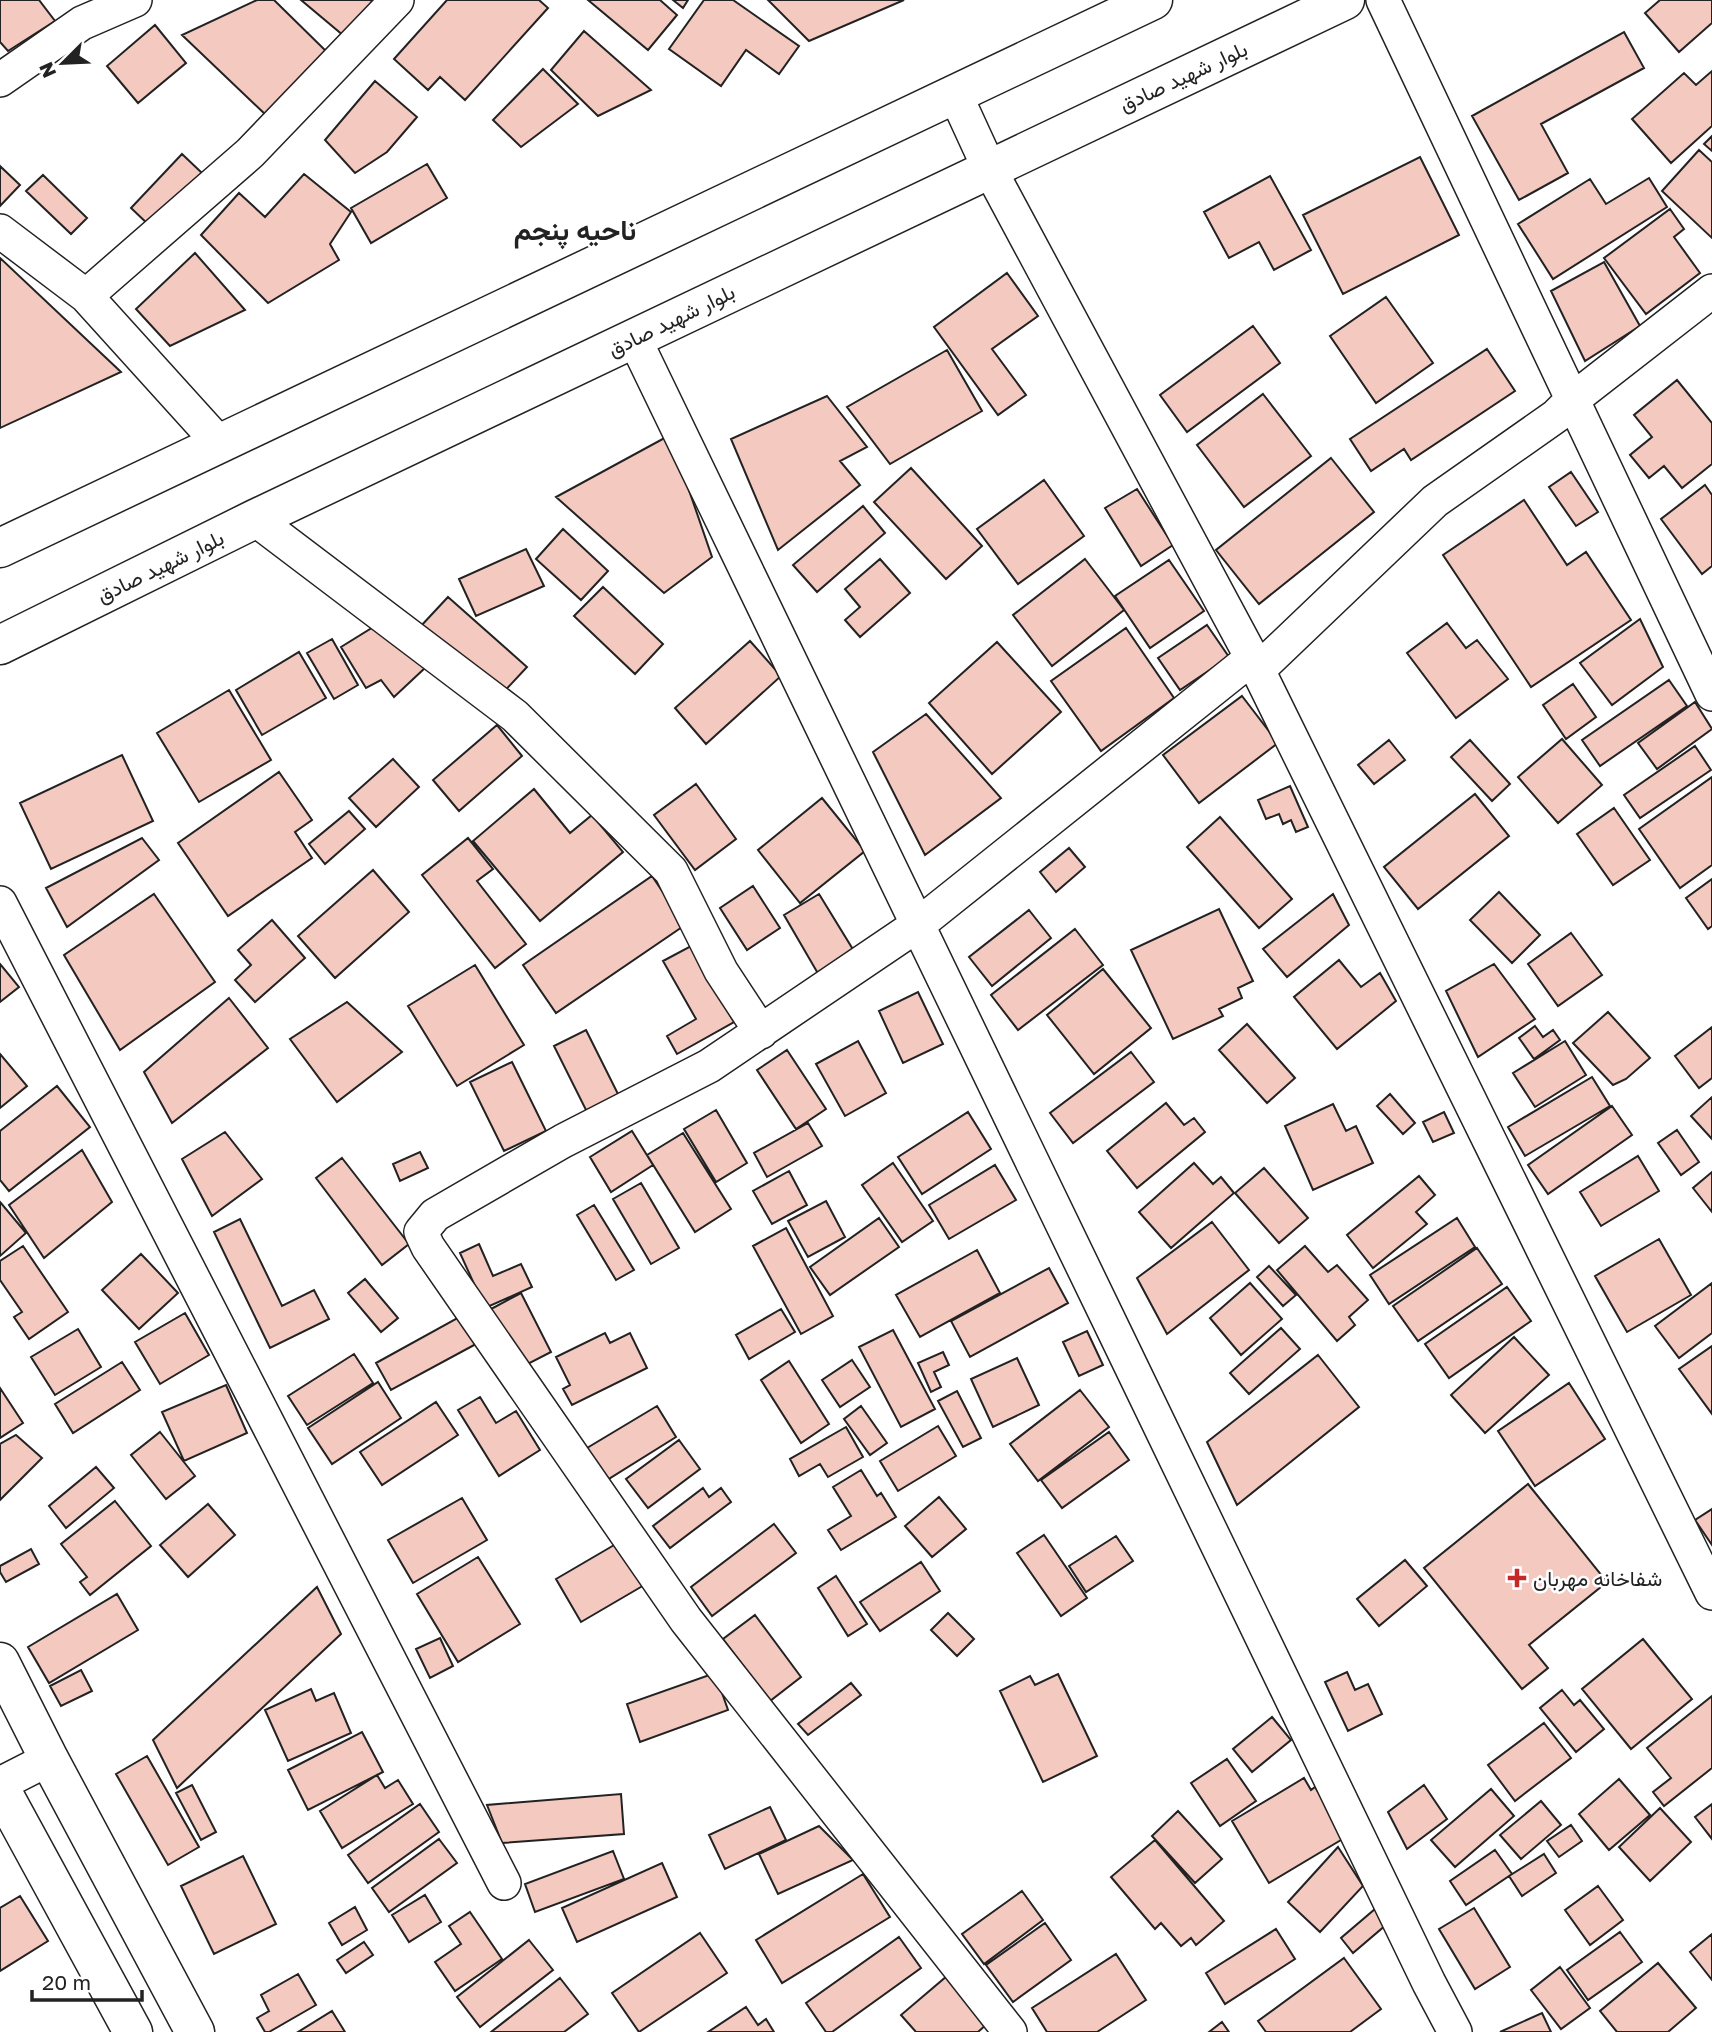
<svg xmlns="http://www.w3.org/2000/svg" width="1712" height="2032" viewBox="0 0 1712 2032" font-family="'Golos Text',Vazirmatn,sans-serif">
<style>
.building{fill:#f3c9c0;stroke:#222;stroke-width:2}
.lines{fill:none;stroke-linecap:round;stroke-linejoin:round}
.street-casing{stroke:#222;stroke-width:36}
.secondary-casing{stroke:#222;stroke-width:41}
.street{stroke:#fff;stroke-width:33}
.secondary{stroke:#fff;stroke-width:38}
.poi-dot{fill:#c62828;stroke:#fff;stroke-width:2.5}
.labels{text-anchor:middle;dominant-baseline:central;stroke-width:5;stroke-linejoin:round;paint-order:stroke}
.street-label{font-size:21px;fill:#222;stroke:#fff}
.poi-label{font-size:21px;fill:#222;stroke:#fff;text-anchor:start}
.district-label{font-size:28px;font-weight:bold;fill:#222;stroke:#fff}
</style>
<rect width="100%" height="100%" fill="#fff"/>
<path class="building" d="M0,0H39L55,21L8,51L0,42Z
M257,0H274L329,54L267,116L182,35Z
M301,0H370L378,5L350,41Z
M447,0H539L548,8L465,100L440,77L428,90L394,59Z
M588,0H660L677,15L648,50Z
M673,0H688L683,8Z
M704,0H733L799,46L779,74L746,50L721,86L669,49Z
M768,0H904L809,41Z
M1660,0H1712V23L1679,52L1645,13Z
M155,25L186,63L138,103L107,66Z
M584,31L651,90L598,116L551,70Z
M1624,32L1644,68L1541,124L1568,173L1519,200L1472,116Z
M543,69L578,104L521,147L493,120Z
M1712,71V126L1671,163L1632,119L1684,73L1696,85Z
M375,81L417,117L387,152L355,173L325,140Z
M1712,136V151L1704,144Z
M1699,150L1712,162V238L1662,191Z
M182,154L202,173L151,227L131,208Z
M1420,157L1459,235L1343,294L1303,215Z
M427,164L447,198L371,243L351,208Z
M0,166L20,185L0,206Z
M304,174L351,212L330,244L339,260L268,303L201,235L239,193L265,217Z
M43,175L87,218L71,234L26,191Z
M1270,176L1311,250L1274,270L1259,242L1229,258L1204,212Z
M1649,178L1667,207L1553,279L1518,224L1590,179L1606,204Z
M1670,209L1684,229L1674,237L1700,273L1646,314L1604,258Z
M195,253L245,310L170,346L136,309Z
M0,258L121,372L0,428Z
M1604,262L1640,326L1585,361L1551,291Z
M1007,273L1038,316L992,349L1026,395L998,415L934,327Z
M1386,297L1433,363L1376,403L1330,336Z
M1253,326L1280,363L1187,432L1160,395Z
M1487,349L1515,391L1411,460L1404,449L1371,471L1350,439Z
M947,350L982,411L890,464L847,407Z
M1677,380L1712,423V464L1682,488L1664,466L1649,478L1630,455L1652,437L1634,415Z
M1263,394L1311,456L1244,507L1197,445Z
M827,396L867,447L840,461L860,485L778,550L731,439Z
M670,435L712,557L664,593L556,497Z
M1331,458L1374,512L1259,604L1216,550Z
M911,468L982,546L946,579L874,502Z
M1571,472L1598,512L1576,526L1549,487Z
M1044,480L1084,536L1018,584L977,529Z
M1705,485L1712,495V566L1702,574L1661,519Z
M1137,489L1173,545L1141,566L1105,508Z
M1524,500L1567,565L1586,552L1631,620L1531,687L1443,555Z
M863,506L885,533L817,592L793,565Z
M563,529L608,571L581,600L536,559Z
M526,549L544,586L476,616L459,579Z
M880,559L910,593L860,637L845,620L860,607L845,589Z
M1085,559L1124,610L1052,666L1013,615Z
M1169,560L1204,611L1150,648L1115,596Z
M603,587L663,644L635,674L574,616Z
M448,597L527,667L499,697L420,627Z
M1640,619L1663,667L1612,705L1580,663Z
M1447,623L1466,648L1477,640L1508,679L1456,718L1407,653Z
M1207,625L1229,657L1180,690L1158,658Z
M375,626L426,667L394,697L381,680L366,688L341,647Z
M1126,628L1174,698L1101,751L1051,681Z
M332,639L358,685L334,699L307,653Z
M750,641L781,676L706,744L675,708Z
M997,642L1061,712L992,774L929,703Z
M299,652L326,698L262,735L236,690Z
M1669,680L1687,706L1600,766L1582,740Z
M1573,684L1596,717L1566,739L1543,705Z
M229,690L271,760L199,802L157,733Z
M1242,696L1278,743L1199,803L1163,755Z
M1695,702L1712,729L1657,769L1638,743Z
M926,714L1001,798L925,855L873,752Z
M497,725L522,756L459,811L433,780Z
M1562,739L1602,785L1558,823L1518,777Z
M1389,740L1405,760L1374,784L1358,765Z
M1470,740L1510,784L1492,801L1451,757Z
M1695,746L1711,770L1640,818L1624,795Z
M122,755L153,821L51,869L20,803Z
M393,759L419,787L376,827L349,798Z
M279,772L312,820L295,832L312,858L228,916L178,843Z
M1712,777V865L1680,888L1639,829Z
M696,784L736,839L695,870L654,815Z
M1290,786L1308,827L1296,832L1291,820L1283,824L1279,814L1266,819L1258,800Z
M534,789L570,833L592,815L623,852L540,921L473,841Z
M1475,794L1509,836L1418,909L1384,867Z
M822,798L865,851L800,903L758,850Z
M1614,808L1650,860L1613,885L1577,834Z
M349,811L365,829L325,864L309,844Z
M1220,817L1292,899L1259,928L1187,847Z
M142,838L159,860L67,927L46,888Z
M468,838L493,869L477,881L526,944L495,968L422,875Z
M1069,848L1085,867L1056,892L1040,872Z
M373,870L409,912L335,978L298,936Z
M652,876L685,925L556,1013L523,965Z
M1712,879V926L1708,929L1686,898Z
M753,886L780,928L747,950L720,908Z
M1499,892L1540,935L1512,963L1470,920Z
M154,894L215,982L120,1050L64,955Z
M819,894L857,956L820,977L784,915Z
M1333,894L1349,925L1287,977L1263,949Z
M1219,909L1253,981L1238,988L1242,998L1219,1009L1223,1016L1173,1039L1131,950Z
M1029,910L1051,938L992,986L969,957Z
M272,920L305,958L255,1002L235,980L251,965L238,950Z
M1075,929L1103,965L1018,1030L991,995Z
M1571,933L1602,975L1558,1006L1528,964Z
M691,946L734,1022L677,1054L667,1036L696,1019L663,961Z
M1339,960L1361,987L1380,973L1396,1001L1337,1049L1294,997Z
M0,964L19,987L0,1002Z
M1494,964L1535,1019L1478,1057L1446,991Z
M475,965L524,1045L457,1086L408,1006Z
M1103,969L1151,1028L1094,1074L1047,1015Z
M918,992L943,1044L903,1063L879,1011Z
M229,998L268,1048L172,1123L144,1072Z
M347,1002L402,1052L337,1102L290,1039Z
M1608,1012L1650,1058L1626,1079L1613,1085L1573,1043Z
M1247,1024L1295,1078L1267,1103L1219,1050Z
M1535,1026L1543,1037L1553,1030L1560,1040L1534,1059L1519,1038Z
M1712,1027V1078L1699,1088L1675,1056Z
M586,1030L624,1106L592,1122L554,1046Z
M858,1041L886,1093L845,1116L816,1064Z
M1565,1041L1586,1075L1535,1107L1513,1073Z
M787,1050L826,1109L796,1129L757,1070Z
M1131,1052L1154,1082L1073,1143L1050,1113Z
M0,1054L27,1086L0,1108Z
M512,1062L546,1131L504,1151L470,1082Z
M1592,1077L1610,1106L1525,1156L1508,1127Z
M57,1086L90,1127L9,1191L0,1180V1131Z
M1390,1094L1415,1123L1403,1134L1377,1106Z
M1712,1097V1139L1691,1116Z
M1166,1103L1184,1125L1194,1118L1205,1132L1137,1188L1107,1151Z
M1333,1104L1346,1131L1356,1126L1373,1163L1313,1190L1285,1126Z
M1612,1106L1632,1135L1548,1194L1528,1165Z
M716,1110L747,1163L716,1182L684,1129Z
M968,1112L991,1149L922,1194L898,1157Z
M1444,1112L1454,1133L1433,1142L1423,1122Z
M808,1123L822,1146L767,1177L754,1153Z
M1677,1130L1699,1162L1681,1175L1658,1143Z
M632,1131L653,1165L611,1192L590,1157Z
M225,1132L262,1179L212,1216L182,1159Z
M683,1133L731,1209L695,1232L647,1155Z
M82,1150L112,1202L44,1258L9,1205Z
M420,1152L428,1168L400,1181L393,1164Z
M1638,1156L1659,1191L1601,1226L1580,1192Z
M342,1158L409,1244L382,1265L316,1178Z
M893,1163L933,1221L902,1242L862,1185Z
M1194,1163L1213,1184L1221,1177L1234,1193L1171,1248L1139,1212Z
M995,1165L1016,1200L949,1239L929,1205Z
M1264,1168L1308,1218L1279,1243L1235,1193Z
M789,1171L807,1205L772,1224L753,1191Z
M1712,1172V1212L1693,1188Z
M1419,1176L1435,1195L1416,1212L1427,1224L1373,1268L1347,1235Z
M641,1183L679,1248L651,1264L613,1199Z
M826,1201L845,1237L808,1257L788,1221Z
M0,1202L26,1233L0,1256Z
M594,1205L634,1270L616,1280L577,1215Z
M879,1218L899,1247L830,1295L810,1267Z
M1457,1218L1475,1247L1389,1304L1370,1275Z
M240,1219L282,1306L314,1290L329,1319L270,1348L214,1232Z
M1212,1222L1249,1270L1167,1334L1137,1278Z
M786,1228L833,1316L801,1334L753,1246Z
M1659,1239L1691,1295L1627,1332L1595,1276Z
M479,1244L493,1276L521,1264L532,1287L485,1308L460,1253Z
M23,1246L68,1312L29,1339L14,1317L22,1312L0,1280V1261Z
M1305,1246L1328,1272L1337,1265L1368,1300L1349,1317L1355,1325L1337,1341L1277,1270Z
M1477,1248L1502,1284L1418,1341L1393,1306Z
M977,1250L1000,1293L920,1337L896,1295Z
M141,1254L178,1293L139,1329L102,1290Z
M1269,1266L1296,1295L1283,1306L1257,1277Z
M1049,1268L1068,1303L970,1357L951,1321Z
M365,1279L398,1318L381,1332L348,1293Z
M1250,1283L1282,1319L1241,1355L1210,1318Z
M1712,1283V1333L1679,1358L1655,1326Z
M1507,1287L1531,1321L1449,1378L1425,1344Z
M521,1293L551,1352L520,1368L491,1309Z
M781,1309L795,1332L749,1359L736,1335Z
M185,1313L209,1355L160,1384L135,1342Z
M461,1316L476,1344L391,1390L376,1363Z
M1281,1328L1300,1349L1249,1394L1230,1373Z
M78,1329L101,1367L55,1395L31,1357Z
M893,1330L935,1409L901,1427L859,1347Z
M1087,1331L1103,1365L1079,1376L1063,1342Z
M605,1333L610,1343L630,1333L647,1368L572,1405L563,1389L570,1385L556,1357Z
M1514,1337L1549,1375L1485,1433L1451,1395Z
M1712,1346V1414L1679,1369Z
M943,1352L949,1365L934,1372L941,1387L931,1392L918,1363Z
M354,1354L373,1383L307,1425L288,1396Z
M1318,1355L1359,1407L1237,1505L1207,1442Z
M1017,1358L1039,1405L993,1427L971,1379Z
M852,1360L870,1387L840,1407L822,1380Z
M789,1361L829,1424L801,1443L761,1380Z
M122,1362L140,1390L73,1433L55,1404Z
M378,1382L401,1418L332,1464L308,1428Z
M1569,1383L1605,1439L1535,1486L1498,1431Z
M226,1385L247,1433L184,1461L162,1412Z
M0,1388L23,1423L0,1438Z
M1080,1390L1109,1427L1038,1481L1010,1444Z
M957,1391L981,1438L963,1447L938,1401Z
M480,1397L496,1423L516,1411L540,1450L499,1476L458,1410Z
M436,1402L458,1435L382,1485L360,1452Z
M657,1406L676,1437L607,1480L587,1448Z
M861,1406L887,1443L870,1455L844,1419Z
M938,1426L956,1456L898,1491L880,1461Z
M846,1427L863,1457L828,1477L820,1464L799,1476L790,1459Z
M160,1432L195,1476L166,1499L131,1455Z
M1109,1432L1129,1460L1062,1508L1041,1480Z
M16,1435L42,1458L0,1500V1444Z
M679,1440L700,1469L648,1508L626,1479Z
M96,1467L114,1488L66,1528L49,1506Z
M861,1470L877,1496L881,1493L896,1517L841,1550L828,1530L851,1516L833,1487Z
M1528,1484L1607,1582L1529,1645L1548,1668L1522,1689L1424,1568Z
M703,1488L709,1497L721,1488L731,1502L670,1548L653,1526Z
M939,1497L966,1529L932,1557L905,1526Z
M462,1498L487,1540L413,1583L388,1540Z
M115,1501L151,1546L90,1595L80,1582L87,1577L61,1544Z
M208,1504L235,1535L188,1577L160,1545Z
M1712,1509V1545L1695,1520Z
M774,1524L796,1553L712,1616L691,1587Z
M1044,1535L1087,1598L1061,1616L1017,1553Z
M1116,1536L1133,1561L1086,1592L1069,1566Z
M621,1541L646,1584L581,1622L556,1579Z
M31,1549L39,1564L6,1582L0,1572V1566Z
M478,1557L520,1624L458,1662L417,1594Z
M1405,1560L1427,1586L1379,1626L1357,1599Z
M921,1562L940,1591L880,1631L860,1602Z
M836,1576L867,1624L848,1636L818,1588Z
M317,1587L341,1634L177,1788L153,1740Z
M117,1594L138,1630L49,1683L28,1647Z
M948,1613L974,1639L957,1656L931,1630Z
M755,1615L801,1677L770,1701L723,1639Z
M440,1638L453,1666L430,1678L416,1649Z
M1643,1639L1692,1699L1631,1749L1582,1689Z
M81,1670L92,1691L61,1706L50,1686Z
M1347,1672L1355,1690L1368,1684L1382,1714L1348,1731L1325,1682Z
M715,1673L728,1710L640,1742L627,1704Z
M1058,1674L1097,1756L1043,1782L1000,1691L1030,1676L1035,1685Z
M851,1683L861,1695L808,1735L798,1724Z
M311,1689L316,1701L334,1693L351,1733L288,1761L265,1710Z
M1562,1690L1574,1705L1580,1700L1604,1729L1576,1752L1540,1708Z
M1712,1696V1768L1664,1806L1653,1792L1671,1778L1647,1748Z
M1272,1717L1291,1740L1252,1772L1233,1749Z
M1544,1723L1571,1758L1515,1801L1488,1765Z
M362,1732L383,1772L308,1810L288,1770Z
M147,1756L199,1847L168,1865L116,1774Z
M1227,1759L1256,1801L1220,1826L1191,1783Z
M377,1775L385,1788L398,1780L413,1804L342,1848L320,1811Z
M1304,1778L1311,1790L1315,1787L1346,1837L1269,1883L1232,1821Z
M1619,1779L1650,1815L1609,1850L1579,1814Z
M192,1785L216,1832L201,1840L176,1793Z
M1424,1785L1447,1819L1407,1849L1388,1812Z
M1491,1789L1514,1816L1455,1867L1431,1840Z
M621,1794L624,1834L502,1843L487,1805Z
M1541,1801L1561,1825L1521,1859L1500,1835Z
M420,1804L439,1832L368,1883L348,1855Z
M1712,1804V1839L1695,1817Z
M770,1807L786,1840L725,1869L709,1835Z
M1660,1808L1691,1842L1650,1881L1619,1847Z
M1178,1811L1222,1859L1195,1883L1152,1836Z
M1571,1825L1582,1841L1559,1857L1547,1841Z
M819,1826L853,1860L778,1894L759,1854Z
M439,1839L457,1863L389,1912L372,1888Z
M1155,1840L1224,1921L1196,1945L1191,1938L1181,1946L1161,1923L1155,1929L1111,1877Z
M1338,1847L1363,1886L1320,1932L1288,1902Z
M1495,1850L1512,1874L1466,1905L1450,1881Z
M613,1851L624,1879L535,1912L525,1884Z
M1544,1854L1556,1873L1522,1896L1509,1876Z
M243,1856L276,1924L214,1954L181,1886Z
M662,1863L677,1897L577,1942L562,1908Z
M863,1874L890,1917L782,1983L756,1940Z
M1598,1886L1623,1920L1590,1945L1565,1910Z
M1022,1891L1043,1920L984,1964L962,1934Z
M425,1895L441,1922L409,1942L392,1915Z
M20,1896L48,1941L0,1971V1908Z
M355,1907L367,1930L342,1945L329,1923Z
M1474,1908L1510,1967L1475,1989L1439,1929Z
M1375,1909L1387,1924L1353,1953L1341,1938Z
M470,1912L502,1959L455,1991L435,1962L461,1944L449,1926Z
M1045,1923L1071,1960L1013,2002L986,1965Z
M1276,1929L1295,1959L1225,2004L1206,1973Z
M1620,1932L1642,1962L1588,2000L1567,1970Z
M700,1933L727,1973L639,2032L612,1993Z
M1712,1934V1980L1690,1952Z
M899,1937L921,1968L832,2032H826L806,2003Z
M529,1940L553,1970L480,2027L457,1997Z
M364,1942L373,1955L346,1973L337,1960Z
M1116,1954L1146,2000L1097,2032H1047L1032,2008Z
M1344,1958L1381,2009L1350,2032H1266L1258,2021Z
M1658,1963L1696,2008L1668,2032H1617L1600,2011Z
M1560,1967L1590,2008L1561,2029L1531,1990Z
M298,1974L316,2005L269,2032H265L257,2018L269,2011L261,1995Z
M947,1976L988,2023L978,2032H916L901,2015Z
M560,1978L588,2014L564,2032H491Z
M746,2007L758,2025L766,2019L774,2032H708Z
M332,2011L345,2032H298Z
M1542,2013L1551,2032H1500Z
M1222,2022L1229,2032H1209Z"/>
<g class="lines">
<defs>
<path id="street" d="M1383,0L1712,694
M0,80L82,23L135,0
M955,94L989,168L1252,658L1712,1593
M0,231L86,296L219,443
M86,296L250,153L397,0
M634,338C901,886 1163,1435 1429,1983L1455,2032
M255,519L515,716L671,871L721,971L761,1032
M1257,671L1435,501L1556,416L1572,400L1712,291
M0,903L504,1883
M0,1784L49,1759
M1010,2032L686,1620L428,1247L421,1232L435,1215L563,1141L709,1066L919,924L1252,658"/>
<path id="secondary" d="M0,548L1153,0
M0,645L255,519L1345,0
M0,1662L49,1759L195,2032
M0,1788L133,2032"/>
</defs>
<use href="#street" class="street-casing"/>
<use href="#secondary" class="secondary-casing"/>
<use href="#street" class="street"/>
<use href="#secondary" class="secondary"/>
</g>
<path class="poi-dot" d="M1513.5 1567.5h7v7h7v7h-7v7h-7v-7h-7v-7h7z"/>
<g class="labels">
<g class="street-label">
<text transform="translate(1183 76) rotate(-25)">بلوار شهید صادق</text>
<text transform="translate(671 320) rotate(-26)">بلوار شهید صادق</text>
<text transform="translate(160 566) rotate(-26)">بلوار شهید صادق</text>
</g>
<g class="poi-label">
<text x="1533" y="1578">شفاخانه مهربان</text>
</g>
<g class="district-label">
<text x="575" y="229">ناحیه پنجم</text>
</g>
</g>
<g transform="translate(63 63) rotate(246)" stroke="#ffffff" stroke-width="5" paint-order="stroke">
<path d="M0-5L12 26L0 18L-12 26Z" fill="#222222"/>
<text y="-10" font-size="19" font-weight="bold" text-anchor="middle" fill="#222222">N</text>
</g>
<path d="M32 1990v10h110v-10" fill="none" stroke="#222222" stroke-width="3.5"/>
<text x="42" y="1990" font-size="21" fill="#222222" stroke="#ffffff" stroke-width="5" paint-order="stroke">20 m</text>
</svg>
